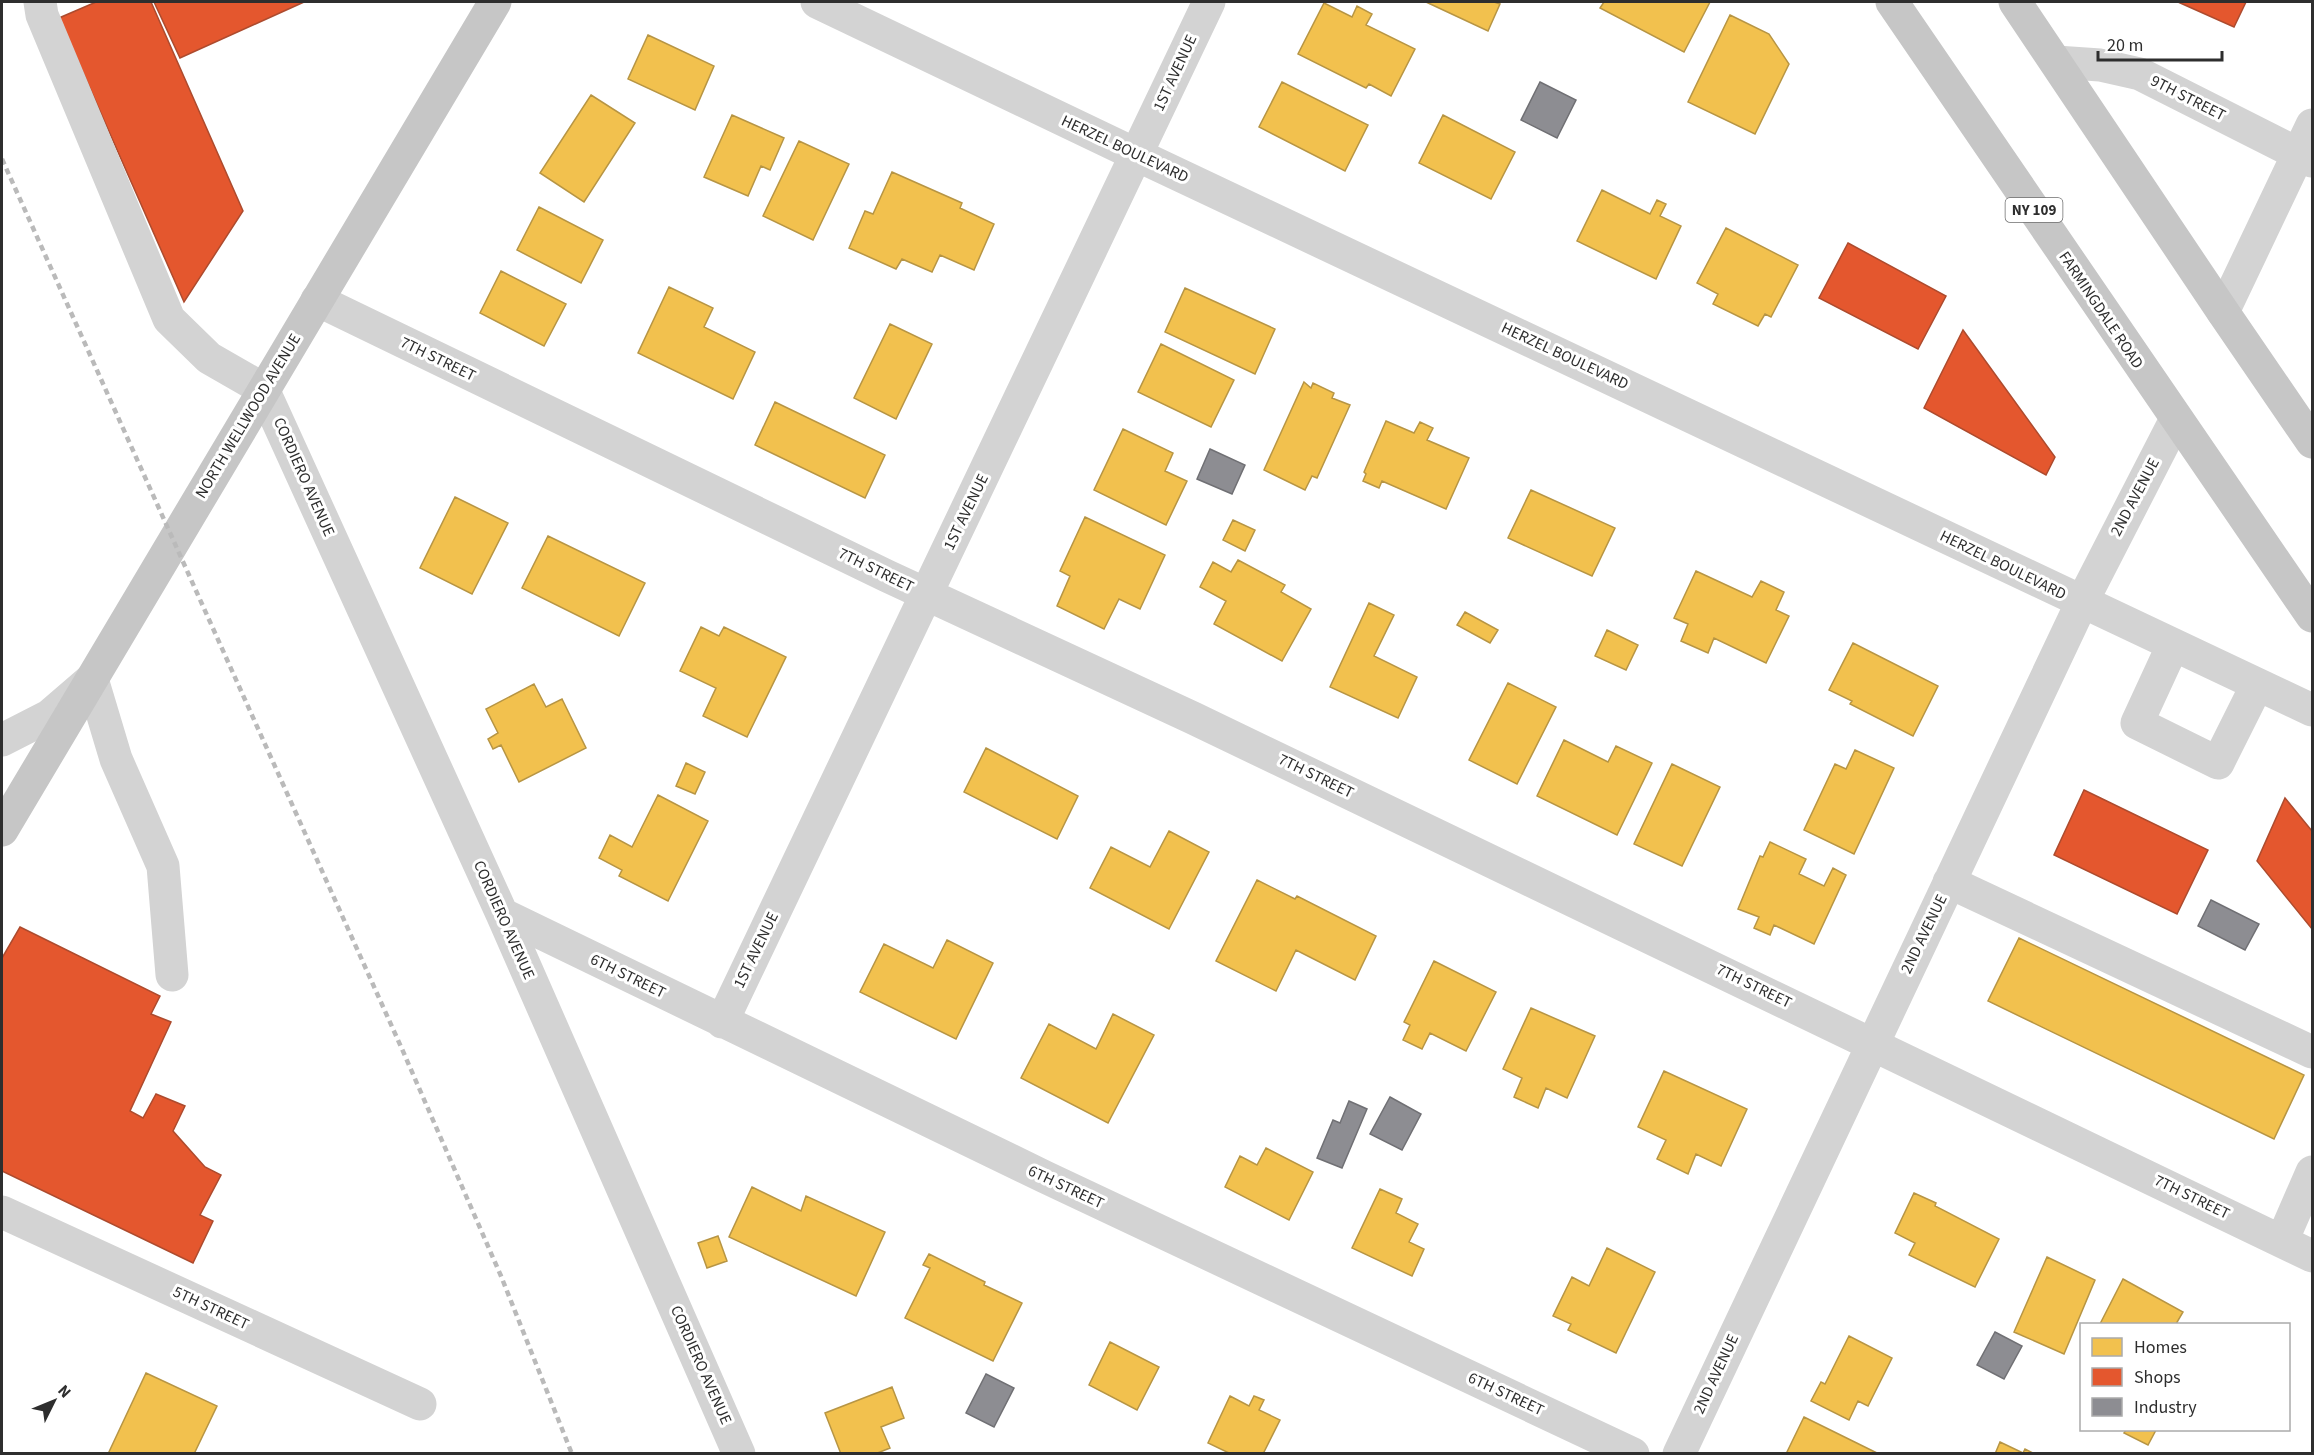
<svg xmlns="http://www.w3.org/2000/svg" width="2314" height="1455" viewBox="0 0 2314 1455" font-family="'Source Sans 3',sans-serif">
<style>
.homes{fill:#f2c14e;stroke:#b79544;stroke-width:1.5}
.shops{fill:#e4572e;stroke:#ad4b2e;stroke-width:1.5}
.industry{fill:#8d8d92;stroke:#707074;stroke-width:1.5}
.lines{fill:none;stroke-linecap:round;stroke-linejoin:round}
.minor{stroke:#d3d3d3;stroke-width:33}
.major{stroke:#c6c6c6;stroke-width:33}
.rail{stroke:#bababa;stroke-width:4.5;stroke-dasharray:6 4.5;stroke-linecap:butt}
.labels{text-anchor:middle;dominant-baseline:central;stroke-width:6;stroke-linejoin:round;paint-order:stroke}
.shield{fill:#fff;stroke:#6d6d6d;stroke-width:1.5}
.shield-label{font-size:15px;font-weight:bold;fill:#2e2e2e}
.street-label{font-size:16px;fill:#2e2e2e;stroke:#fff}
</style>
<rect width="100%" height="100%" fill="#fff"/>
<path class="homes" d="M1426,2H1494L1500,4L1488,31Z
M1604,2H1710L1684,52L1600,8Z
M1324,3L1352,17L1357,6L1372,14L1366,25L1415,49L1391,96L1369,84L1366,88L1298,54Z
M1730,15L1769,34L1789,64L1755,134L1688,102Z
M648,35L714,66L695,110L628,79Z
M1282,82L1368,125L1345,171L1259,127Z
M591,95L635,123L584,202L540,173Z
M732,115L784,138L770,170L761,166L748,196L704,177Z
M1443,115L1515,152L1491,199L1419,163Z
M799,141L849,164L813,240L763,216Z
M892,172L962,203L960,208L994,224L974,270L940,255L932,272L902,259L896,269L849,248L865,211L873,214Z
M1602,190L1650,214L1657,200L1666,204L1660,216L1681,226L1656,279L1577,241Z
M539,207L603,240L581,283L517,250Z
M1726,228L1798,265L1771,317L1765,314L1758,326L1713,304L1718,294L1697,283Z
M501,271L566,304L544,346L480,313Z
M669,287L713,308L704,327L755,352L733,399L638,353Z
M1185,288L1275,329L1255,374L1165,332Z
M890,324L932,344L896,419L854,398Z
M1161,344L1234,380L1211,427L1138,392Z
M1304,382L1311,388L1313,383L1334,393L1332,398L1350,405L1317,478L1312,476L1305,490L1264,470Z
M775,402L885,455L865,498L755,445Z
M1386,421L1414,433L1420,422L1433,428L1427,440L1469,458L1446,509L1382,481L1379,488L1363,481L1366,474L1364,472Z
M1123,429L1173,453L1165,471L1187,481L1166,525L1094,490Z
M1531,490L1615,528L1592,576L1508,538Z
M455,497L508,523L472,594L420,568Z
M1085,517L1165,555L1140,609L1119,599L1104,629L1057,606L1070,576L1060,571Z
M1233,520L1255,530L1245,551L1223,540Z
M548,536L645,583L619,636L522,588Z
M1238,560L1285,585L1281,592L1311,609L1282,661L1214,624L1226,601L1200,587L1213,562L1231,572Z
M1696,571L1752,597L1761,581L1784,592L1776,610L1789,616L1766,663L1714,638L1708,653L1681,641L1688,624L1674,618Z
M1369,603L1394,615L1374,656L1417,677L1398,718L1330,687Z
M1465,612L1498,630L1490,643L1457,625Z
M701,627L719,636L724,627L786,657L747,737L703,716L716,688L680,671Z
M1607,630L1638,645L1626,670L1595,656Z
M1853,643L1938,686L1913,736L1850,704L1852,701L1829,690Z
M1508,683L1556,707L1517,784L1469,760Z
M534,684L546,707L562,699L586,748L519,782L501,745L493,749L488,739L498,733L486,709Z
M1564,740L1608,762L1616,746L1652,763L1617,835L1537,796Z
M986,748L1078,796L1057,839L964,792Z
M1855,750L1894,768L1854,854L1804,830L1835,764L1846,769Z
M686,763L705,772L695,794L676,786Z
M1672,764L1720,787L1682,866L1634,844Z
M658,795L708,821L668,901L619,876L622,870L599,858L610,835L632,847Z
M1169,831L1209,852L1169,929L1090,888L1111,847L1150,867Z
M1770,842L1806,859L1799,874L1824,886L1833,868L1846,875L1814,944L1774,925L1770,935L1754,928L1759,917L1738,909L1760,856L1763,857Z
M1257,880L1295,899L1297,896L1376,936L1355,980L1296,950L1276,991L1216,961Z
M2019,938L2304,1075L2274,1139L1988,1001Z
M947,940L993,963L956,1039L860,992L884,944L933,968Z
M1434,961L1496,992L1466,1051L1430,1033L1422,1049L1403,1040L1410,1025L1404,1022Z
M1531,1008L1595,1036L1567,1098L1546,1088L1538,1108L1514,1097L1522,1078L1503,1069Z
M1113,1014L1154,1035L1108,1123L1021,1078L1049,1024L1096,1049Z
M1664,1071L1747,1109L1721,1166L1696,1154L1688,1174L1657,1159L1666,1140L1638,1127Z
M1266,1148L1313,1172L1289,1220L1225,1187L1240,1156L1257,1165Z
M752,1187L801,1211L806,1196L885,1232L856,1296L729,1237Z
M1380,1189L1402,1199L1396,1213L1418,1224L1409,1242L1424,1249L1412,1276L1352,1248Z
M1914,1193L1936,1203L1935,1206L1999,1239L1975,1287L1909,1255L1915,1243L1895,1233Z
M718,1236L727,1261L707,1268L698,1243Z
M1607,1248L1655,1272L1616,1353L1568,1330L1571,1324L1553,1316L1572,1277L1589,1286Z
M929,1254L985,1282L984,1285L1022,1303L993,1361L905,1318L930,1268L923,1265Z
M2047,1257L2095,1280L2064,1354L2014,1332Z
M2123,1279L2183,1312L2176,1324H2100Z
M1849,1336L1892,1358L1868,1406L1858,1401L1849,1420L1811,1401L1821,1382L1825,1384Z
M1110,1342L1159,1367L1137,1410L1089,1385Z
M146,1373L217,1406L194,1454H108Z
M892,1387L904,1418L881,1427L890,1448L875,1454H841L825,1413Z
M1230,1396L1249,1406L1254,1396L1264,1400L1259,1410L1280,1420L1263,1454H1231L1208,1443Z
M1804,1417L1879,1454H1786Z
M2126,1430H2156L2148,1445L2124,1433Z
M2000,1442L2023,1453L2025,1449L2035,1454H1995Z"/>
<path class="shops" d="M96,2H151L243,211L184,302L59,18Z
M154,2H304L180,58Z
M2178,2H2246L2234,27Z
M1848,243L1946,296L1918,349L1819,298Z
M1963,330L2055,457L2046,475L1924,408Z
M2084,790L2208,850L2177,914L2054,855Z
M2285,798L2312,831V929L2257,861Z
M20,927L160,996L151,1014L171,1022L130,1111L143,1118L156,1094L185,1106L173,1131L205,1167L221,1175L200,1215L213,1221L193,1263L2,1171V958Z"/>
<path class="industry" d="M1540,82L1576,100L1557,138L1521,120Z
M1210,449L1245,465L1232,494L1197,479Z
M2211,900L2259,924L2245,950L2198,926Z
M1390,1097L1421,1114L1402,1150L1370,1134Z
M1349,1101L1367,1109L1342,1168L1317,1158L1333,1120L1340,1123Z
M1995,1332L2022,1346L2004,1379L1977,1365Z
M986,1374L1014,1388L994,1427L966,1413Z"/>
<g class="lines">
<path class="minor" d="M40,2L42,15L169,319L209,358L263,389L502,914L739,1454
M817,2L1137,155L2312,710
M2056,62L2100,65L2140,74L2312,161
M317,300L887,576L1193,718L2312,1256
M2223,312L2312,125
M2173,645L2137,723L2218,763L2257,685
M2,740L49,716L92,679L116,759L163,866L172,975
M1949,882L2312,1052
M502,914L1045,1177L1633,1454
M722,1022L1209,2
M2,1212L420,1404
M2282,1241L2312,1172
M1679,1454L2082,602L2176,419"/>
<path class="major" d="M1892,2L2312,616
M2015,2L2223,312L2312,442
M2,830L495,2"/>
<path class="rail" d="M2,159L402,1049L501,1276L572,1454"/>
</g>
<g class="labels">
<rect class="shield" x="2005.5" y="198" width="57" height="24" rx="4.5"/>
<g class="shield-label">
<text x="2034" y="210">NY 109</text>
</g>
<g class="street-label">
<text transform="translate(1175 73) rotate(-65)">1ST AVENUE</text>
<text transform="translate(2188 98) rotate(27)">9TH STREET</text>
<text transform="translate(1125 149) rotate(25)">HERZEL BOULEVARD</text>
<text transform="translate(2101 310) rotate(56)">FARMINGDALE ROAD</text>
<text transform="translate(1565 356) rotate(25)">HERZEL BOULEVARD</text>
<text transform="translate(438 359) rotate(26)">7TH STREET</text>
<text transform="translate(248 416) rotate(-59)">NORTH WELLWOOD AVENUE</text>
<text transform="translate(304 477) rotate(66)">CORDIERO AVENUE</text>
<text transform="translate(2135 497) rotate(-62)">2ND AVENUE</text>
<text transform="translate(966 512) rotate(-64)">1ST AVENUE</text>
<text transform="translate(2003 565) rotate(26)">HERZEL BOULEVARD</text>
<text transform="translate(876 570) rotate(26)">7TH STREET</text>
<text transform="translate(1316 776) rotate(26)">7TH STREET</text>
<text transform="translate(504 920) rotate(66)">CORDIERO AVENUE</text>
<text transform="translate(1924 934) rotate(-64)">2ND AVENUE</text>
<text transform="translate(756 950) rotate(-64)">1ST AVENUE</text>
<text transform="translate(628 976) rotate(26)">6TH STREET</text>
<text transform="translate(1754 986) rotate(26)">7TH STREET</text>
<text transform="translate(1066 1187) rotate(25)">6TH STREET</text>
<text transform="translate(2192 1197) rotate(26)">7TH STREET</text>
<text transform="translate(211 1308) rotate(25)">5TH STREET</text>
<text transform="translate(701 1365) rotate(66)">CORDIERO AVENUE</text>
<text transform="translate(1716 1374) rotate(-65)">2ND AVENUE</text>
<text transform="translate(1506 1394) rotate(25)">6TH STREET</text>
</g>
</g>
<rect width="2314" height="1455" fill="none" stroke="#2e2e2e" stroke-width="6"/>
<rect x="2080" y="1323" width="210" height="108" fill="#ffffff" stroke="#ababab" stroke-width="1.5"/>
<rect x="2092" y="1338" width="30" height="18" fill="#f2c14e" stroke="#ababab" stroke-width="1.5"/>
<text x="2134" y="1353" font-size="18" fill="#2e2e2e">Homes</text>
<rect x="2092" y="1368" width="30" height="18" fill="#e4572e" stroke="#ababab" stroke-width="1.5"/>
<text x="2134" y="1383" font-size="18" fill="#2e2e2e">Shops</text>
<rect x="2092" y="1398" width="30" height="18" fill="#8d8d92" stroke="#ababab" stroke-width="1.5"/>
<text x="2134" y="1413" font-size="18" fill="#2e2e2e">Industry</text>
<g transform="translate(54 1401) rotate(47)" stroke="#ffffff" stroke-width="4.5" paint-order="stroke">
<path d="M0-4.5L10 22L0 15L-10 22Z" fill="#2e2e2e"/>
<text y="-9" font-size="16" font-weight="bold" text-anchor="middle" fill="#2e2e2e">N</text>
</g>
<path d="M2098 51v9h124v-9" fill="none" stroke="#2e2e2e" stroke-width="3"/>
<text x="2107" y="51" font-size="18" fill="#2e2e2e" stroke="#ffffff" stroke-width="4.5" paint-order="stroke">20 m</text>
</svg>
